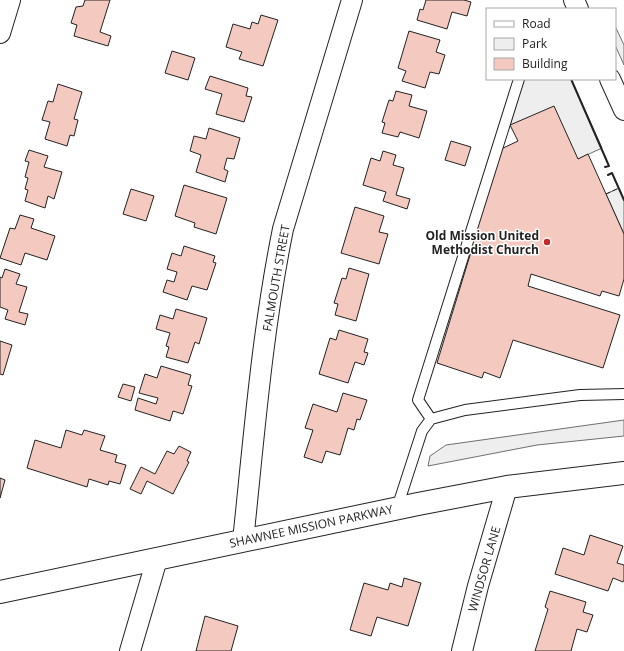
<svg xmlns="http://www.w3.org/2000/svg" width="624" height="651" viewBox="0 0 624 651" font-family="'Open Sans',sans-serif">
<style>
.green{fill:#eee;stroke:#6f6f6f}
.building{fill:#f3c9c0;stroke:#222}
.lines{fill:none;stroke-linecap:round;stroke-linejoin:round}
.lane-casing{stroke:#222;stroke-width:12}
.street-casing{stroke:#222;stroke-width:22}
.highway-casing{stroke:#222;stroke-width:24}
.lane{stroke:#fff;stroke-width:10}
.street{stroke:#fff;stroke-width:20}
.highway{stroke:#fff;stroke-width:22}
.fence{stroke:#222;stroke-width:1;stroke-dasharray:5 2;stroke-linecap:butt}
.wall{stroke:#222;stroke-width:2}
.poi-dot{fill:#c62828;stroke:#fff;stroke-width:1.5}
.labels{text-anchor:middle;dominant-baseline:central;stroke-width:3;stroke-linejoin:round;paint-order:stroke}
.poi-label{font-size:12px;font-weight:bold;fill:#222;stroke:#fff;text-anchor:end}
.street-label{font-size:12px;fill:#222;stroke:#fff}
</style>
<rect width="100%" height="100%" fill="#fff"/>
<path class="green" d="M615,26L624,45V65L615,45Z
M524,79H571L602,148L578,159L510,125Z
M619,188L624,200V234L606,194Z
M624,420V436L537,445L428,466L430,456L446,445Z"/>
<path class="building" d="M85,0H110L100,32L111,36L108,46L74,36L77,25L71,23L76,7L83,6Z
M426,0H464L471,2L467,16L452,12L447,29L417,20L420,9L423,10Z
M261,15L278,20L263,66L239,59L242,52L226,47L233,24L250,29L252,22L258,24Z
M409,31L440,40L436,52L445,55L439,74L430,72L425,88L402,81L406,71L398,68Z
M172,51L195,58L188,80L165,73Z
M210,76L248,88L246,96L252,97L244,122L216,114L222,94L205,89Z
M58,84L82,92L74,119L78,120L74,136L70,135L67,146L45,139L50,122L42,120L48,101L53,102Z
M396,91L412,95L409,106L427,111L419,138L400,132L398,137L382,133L385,123L382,122L389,100L393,101Z
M554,106L578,159L588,154L624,234V279L619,296L602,291L600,296L531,274L528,286L620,315L603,368L513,340L500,378L484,372L482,378L437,363L471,252L467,251L499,150L518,141L510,125Z
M209,128L240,138L234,159L227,158L224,169L228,171L225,182L196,172L201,155L190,151L194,136L206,139Z
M451,141L471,147L465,166L445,160Z
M29,150L48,156L44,167L62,172L54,199L48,196L45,208L25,201L28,190L25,189L28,178L25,177L29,162L25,161Z
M383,151L396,155L393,165L404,168L396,195L410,199L407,209L383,201L386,192L363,185L371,158L380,161Z
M184,185L227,198L216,234L194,227L195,223L175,216Z
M131,189L154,196L146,221L123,214Z
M355,207L384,216L379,232L388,234L379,264L341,253Z
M20,215L34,219L31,228L55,236L47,260L25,253L21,265L0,258L10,228L15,229Z
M184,246L215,256L213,262L216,263L207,290L192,286L187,300L163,292L167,280L174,282L177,272L167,269L172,253L181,256Z
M349,268L369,274L356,321L335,315L338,304L334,303L342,278L346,279Z
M5,269L20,274L16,284L27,287L19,312L28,314L25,325L5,319L8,310L0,307V277L2,278Z
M176,309L207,318L199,344L195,342L188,363L166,357L169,347L166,346L170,333L156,329L160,315L173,319Z
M339,330L368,339L364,352L368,353L364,365L355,362L348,383L319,374L330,338L336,340Z
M0,341L12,345L3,375L0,374Z
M161,366L191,375L188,385L192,386L183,414L173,411L170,421L135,410L138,398L156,404L158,398L139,393L145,374L157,378Z
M123,384L135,387L131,401L118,397Z
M343,393L367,400L360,420L357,419L354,430L348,428L340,455L326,451L322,463L304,457L313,430L305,428L313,404L337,412Z
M66,430L82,435L84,430L105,436L100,450L117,455L115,462L126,465L120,484L109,481L108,485L89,479L87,487L27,468L35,440L61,448Z
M179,446L191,452L187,461L189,462L173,494L147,481L141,494L130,489L141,467L155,474L167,451L174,454Z
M0,478L5,480L0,498Z
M590,535L623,546L617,563L624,565V580L623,582L613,578L608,591L555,574L563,548L584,555Z
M404,578L421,583L408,626L377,617L371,636L350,630L364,583L388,590L390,583L402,587Z
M550,591L586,602L583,612L593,615L587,632L577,629L571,651H535L548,609L545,607Z
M205,616L238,626L231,651H196Z"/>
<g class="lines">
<defs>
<path id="lane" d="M431,419L418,400L519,79
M397,508L422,431L431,419L465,410L580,395L624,394"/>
<path id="street" d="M574,0L578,9
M0,33L10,0
M610,79L624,110
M243,541C254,437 262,332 283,229L352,0
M130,651L157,559
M462,651L478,586L507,487"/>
<path id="highway" d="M0,592L418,504L507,487L624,473"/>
</defs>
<use href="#lane" class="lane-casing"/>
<use href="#street" class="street-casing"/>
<use href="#highway" class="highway-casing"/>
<use href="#lane" class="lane"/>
<use href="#street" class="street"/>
<use href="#highway" class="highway"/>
<path class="fence" d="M606,194L619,188"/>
<path class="wall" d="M571,79L609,166L605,167
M608,175L612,173L624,200"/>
</g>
<circle class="poi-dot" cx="547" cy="242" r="4"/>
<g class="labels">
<g class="poi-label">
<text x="539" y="235">Old Mission United<tspan x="539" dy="14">Methodist Church</tspan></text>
</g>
<g class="street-label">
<text transform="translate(276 278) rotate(-80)">FALMOUTH STREET</text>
<text transform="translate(311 526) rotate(-12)">SHAWNEE MISSION PARKWAY</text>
<text transform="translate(484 569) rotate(-74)">WINDSOR LANE</text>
</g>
</g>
<rect x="486" y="8" width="130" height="72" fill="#ffffff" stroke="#a7a7a7"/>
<rect x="494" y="21" width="20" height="6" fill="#ffffff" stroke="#a7a7a7"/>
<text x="522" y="28" font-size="12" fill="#222222">Road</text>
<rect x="494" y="38" width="20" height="12" fill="#eeeeee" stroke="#a7a7a7"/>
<text x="522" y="48" font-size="12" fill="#222222">Park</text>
<rect x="494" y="58" width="20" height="12" fill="#f3c9c0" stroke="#a7a7a7"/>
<text x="522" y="68" font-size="12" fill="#222222">Building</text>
</svg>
